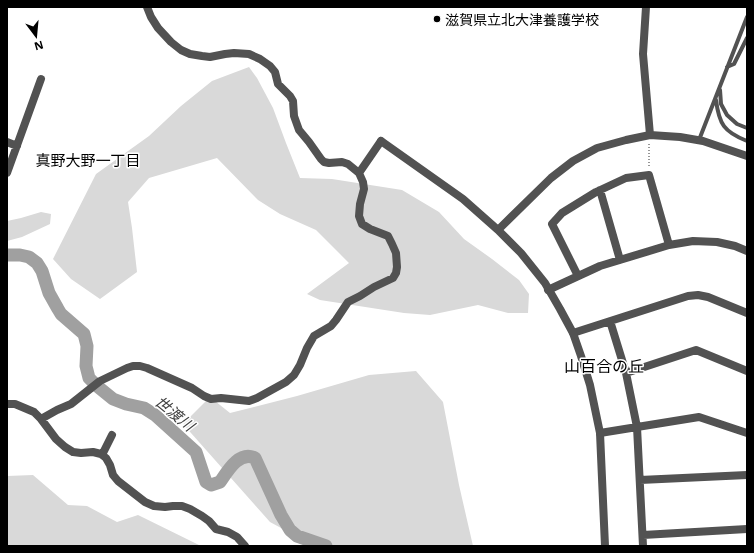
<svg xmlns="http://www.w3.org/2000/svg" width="754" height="553" viewBox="0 0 754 553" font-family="'Open Sans','Noto Sans JP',sans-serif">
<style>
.green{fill:#d9d9d9}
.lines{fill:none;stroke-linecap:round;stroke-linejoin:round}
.river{stroke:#a0a0a0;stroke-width:13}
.path{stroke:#747474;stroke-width:1.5;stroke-dasharray:1 2;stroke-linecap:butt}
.service{stroke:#525252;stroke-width:4}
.minor{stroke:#525252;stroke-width:8}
.tertiary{stroke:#525252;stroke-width:8}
.poi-dot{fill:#000;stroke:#fff;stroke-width:1.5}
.labels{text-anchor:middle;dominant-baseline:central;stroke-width:3;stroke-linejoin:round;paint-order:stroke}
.poi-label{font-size:14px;fill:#000;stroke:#fff;text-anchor:start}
.neighbourhood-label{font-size:15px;fill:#000;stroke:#fff}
.water-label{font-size:15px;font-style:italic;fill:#414141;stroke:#fff}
.quarter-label{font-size:16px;fill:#000;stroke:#fff}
</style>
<rect width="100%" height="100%" fill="#fff"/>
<path class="green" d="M249,67L257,78L273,108L286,143L300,178L332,179L402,190L439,212L464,239L492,259L519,280L529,294L528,313H508L478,305L430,315L404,313L320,300L307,294L349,263L316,230L280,214L258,200L217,158L149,178L128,202L132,228L137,272L100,299L71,279L53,259L96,174L149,136L181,106L212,81Z
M41,212L51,214L50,224L22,237L7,241V221L21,218Z
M416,371L443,402L459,485L473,546H331L281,528L270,522L183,424L210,397L230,413L297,396L369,375Z
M33,475L68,505L87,506L117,522L138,515L199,545V546H7V476Z"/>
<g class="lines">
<path class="river" d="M7,255H20L29,257L37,263L42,271L49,293L58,309L61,314L84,334L87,346L86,366L89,378L97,386L113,399L126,404L144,408L155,415L196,452L206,482L211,485L220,482C227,472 239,450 255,458L281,515L290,530L297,536L326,546"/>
<path class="path" d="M649,144V168"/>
<path class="service" d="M727,67L734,64L747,38
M720,90L721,104L727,115L737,124L747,128
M716,100C719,124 724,132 747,141
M699,140L747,17"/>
<path class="minor" d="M7,142L17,146
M7,173L41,79
M359,173L381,141
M600,190L620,260
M578,276L552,224L562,213L596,192L626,178L649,175L669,245
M548,290L600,266L669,245L693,241L717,242L735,246L747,251
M610,321L626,373L637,427L643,546
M573,333L688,296L698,295L708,297L747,313
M626,373L696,350L747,371
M7,404H15L34,412L41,419L56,439L65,447L73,452L81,453L93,452L101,454L106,458L110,465L113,475L118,481L145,502L154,506L165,507L173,506H182L190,509L202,516L209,521L216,529L228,532L237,537L245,546
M41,419L57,410L71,404L100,381L127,368L133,366H140L147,368L192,388L204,396L211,399L221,398L249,401L257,398L286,382L294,375L300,365L307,348L314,336L331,326L336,320L348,302L360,296L374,287L393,278L396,273L397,267L396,253L392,244L388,236L370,229L362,224L359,216L360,204L364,189L363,182L359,173L348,164L342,162L329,163L324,162L321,159L309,142L299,130L294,116L293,101L290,96L278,84L275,72L270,66L260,59L249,54L234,53L225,54L210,57L202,56L190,54L181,50L171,42L158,28L151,17L147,7
M600,433L699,417L747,433
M102,455L112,435
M640,480L747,475
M643,535L747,529"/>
<path class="tertiary" d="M646,7L643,54L650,135
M381,141L463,199L498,230L521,253L545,283L560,309L573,333L581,356L590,385L600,433L605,546
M498,230L551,178L573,161L597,148L626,140L650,135L680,137L703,141L747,156"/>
</g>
<circle class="poi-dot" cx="437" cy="19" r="4"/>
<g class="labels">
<g class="poi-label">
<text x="445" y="19">滋賀県立北大津養護学校</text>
</g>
<g class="neighbourhood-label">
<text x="88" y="160">真野大野一丁目</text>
</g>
<g class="water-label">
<text transform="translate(175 413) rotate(39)">世渡川</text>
</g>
<g class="quarter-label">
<text x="604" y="366">山百合の丘</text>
</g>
</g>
<rect width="754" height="553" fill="none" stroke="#000000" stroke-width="16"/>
<g transform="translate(36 36) rotate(164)" stroke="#ffffff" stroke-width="3" paint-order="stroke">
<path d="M0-3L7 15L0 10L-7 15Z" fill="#000000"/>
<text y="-6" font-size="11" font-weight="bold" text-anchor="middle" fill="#000000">N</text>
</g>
</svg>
